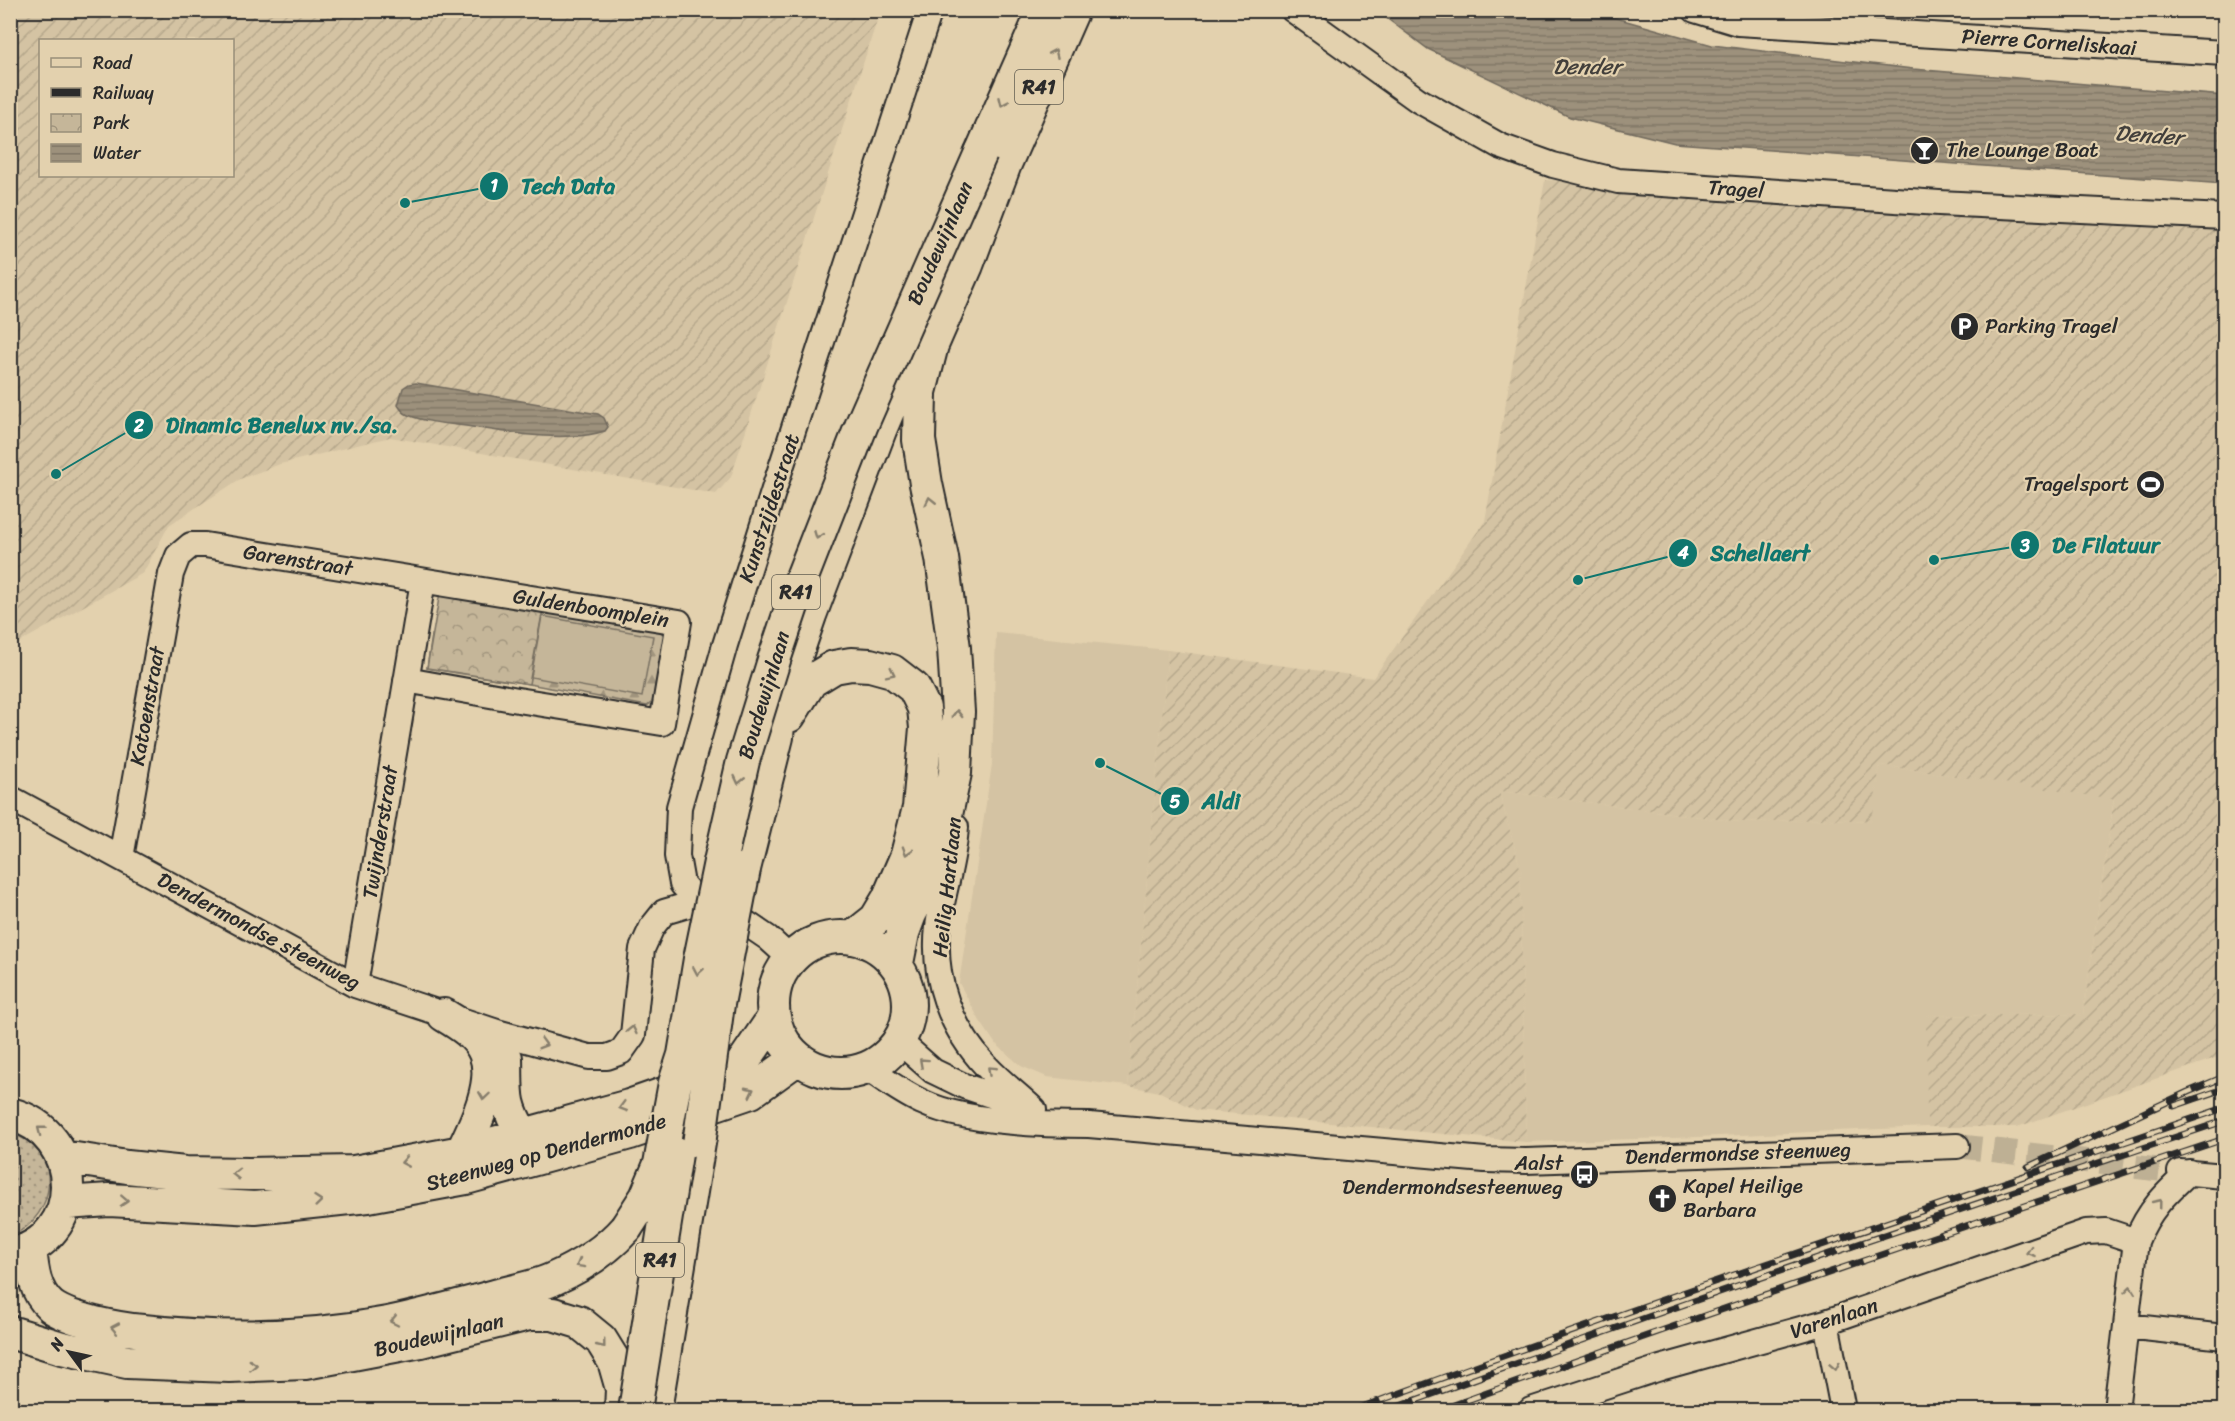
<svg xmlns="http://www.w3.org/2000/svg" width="2235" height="1421" viewBox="0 0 2235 1421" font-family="Sriracha,sans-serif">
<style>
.built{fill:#d4c3a3}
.industrial{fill:url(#industrial-furrows);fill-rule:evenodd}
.grass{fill:url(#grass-dots);stroke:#787062;stroke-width:1.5}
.forest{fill:url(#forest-firs);stroke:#787062;stroke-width:1.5}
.park{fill:url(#park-crowns);stroke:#787062;stroke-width:1.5}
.pitch{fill:#c5b699;stroke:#787062;stroke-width:1.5}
.water{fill:url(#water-rules);stroke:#6f685c;stroke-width:1.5}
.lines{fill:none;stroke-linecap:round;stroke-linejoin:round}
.minor-tunnel{stroke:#beb094;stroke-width:24;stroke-dasharray:24 12;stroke-linecap:butt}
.minor-casing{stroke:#2b2b2b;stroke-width:28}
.major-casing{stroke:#2b2b2b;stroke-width:36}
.minor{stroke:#e3d1ae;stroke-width:24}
.major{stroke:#e3d1ae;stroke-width:32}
.rail-casing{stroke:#2b2b2b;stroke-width:7}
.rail{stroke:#e3d1ae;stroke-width:4.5;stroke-dasharray:14;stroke-linecap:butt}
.major-bridge-casing{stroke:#2b2b2b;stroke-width:36;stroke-linecap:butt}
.major-bridge{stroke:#e3d1ae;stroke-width:32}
.oneway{stroke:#877e6c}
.labels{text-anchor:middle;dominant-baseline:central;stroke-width:4.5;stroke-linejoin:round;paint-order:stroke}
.shield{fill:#e3d1ae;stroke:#625d52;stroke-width:1.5}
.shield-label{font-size:20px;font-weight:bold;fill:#2b2b2b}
.street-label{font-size:21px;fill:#2b2b2b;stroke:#e3d1ae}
.poi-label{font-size:21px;fill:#2b2b2b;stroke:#e3d1ae;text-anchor:start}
.water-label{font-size:22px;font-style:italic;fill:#423f3b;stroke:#e3d1ae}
.leader{fill:none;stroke:#0f766e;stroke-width:2}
.callout-dot{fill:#0f766e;stroke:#e3d1ae;stroke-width:2}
.mark-label{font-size:18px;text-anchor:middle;font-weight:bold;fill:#fff}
.callout-label{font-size:22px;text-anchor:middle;font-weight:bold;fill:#0f766e;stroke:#e3d1ae;stroke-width:4.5;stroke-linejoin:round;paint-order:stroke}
</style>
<defs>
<pattern id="industrial-furrows" width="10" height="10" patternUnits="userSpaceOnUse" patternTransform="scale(1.5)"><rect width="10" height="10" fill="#d4c3a3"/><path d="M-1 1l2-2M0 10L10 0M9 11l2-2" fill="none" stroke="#b6a88c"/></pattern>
<pattern id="grass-dots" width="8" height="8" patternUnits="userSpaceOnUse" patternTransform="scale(1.5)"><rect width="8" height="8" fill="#c5b699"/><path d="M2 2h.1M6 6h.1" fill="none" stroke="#a0947d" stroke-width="1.8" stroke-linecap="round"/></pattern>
<pattern id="forest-firs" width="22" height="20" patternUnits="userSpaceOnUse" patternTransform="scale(1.5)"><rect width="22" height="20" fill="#c5b699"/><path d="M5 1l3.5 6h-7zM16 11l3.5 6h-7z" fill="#a0947d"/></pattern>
<pattern id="park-crowns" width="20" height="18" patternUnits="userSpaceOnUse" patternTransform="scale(1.5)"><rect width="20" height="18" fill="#c5b699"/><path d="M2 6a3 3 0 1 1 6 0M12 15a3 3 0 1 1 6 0" fill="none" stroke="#a0947d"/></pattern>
<pattern id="water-rules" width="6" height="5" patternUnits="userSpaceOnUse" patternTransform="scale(1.5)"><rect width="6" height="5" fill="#9d917c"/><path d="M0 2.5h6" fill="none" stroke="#807766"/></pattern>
</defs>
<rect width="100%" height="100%" fill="#e3d1ae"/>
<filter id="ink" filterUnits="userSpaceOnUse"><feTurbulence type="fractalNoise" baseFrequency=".0167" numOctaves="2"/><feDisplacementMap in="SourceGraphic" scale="12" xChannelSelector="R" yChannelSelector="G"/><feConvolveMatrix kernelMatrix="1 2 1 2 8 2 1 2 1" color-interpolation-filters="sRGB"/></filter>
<g filter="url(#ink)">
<path class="built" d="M996,633L1168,650L1128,1086L1047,1077L1021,1066L995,1043L980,1021L959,983L992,764Z
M1880,765L2114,798L2083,1014L1927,1016V1127L1674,1138L1526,1142L1520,867L1499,791L1740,822L1829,819L1871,821Z"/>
<path class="industrial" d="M11,11H880L731,477L716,494L390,437L280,464L240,479L169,525L143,573L11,647ZM40,40H232V176H40Z
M1545,180L2224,204V1055L2017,1127H1927L1926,1016L2083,1014L2114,799L1880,765L1872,821L1829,819L1740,822L1499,791L1520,867L1526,1142L1196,1110L1160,1092L1128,1086L1168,650L1373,678L1485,521Z"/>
<path class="grass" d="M11,1133C63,1150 59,1215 11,1236Z"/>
<path class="forest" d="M440,592L659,630L669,641L658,698L647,706L529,684L427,668L432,635L451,647Z"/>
<path class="park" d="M440,592L543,609L529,684L427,668Z"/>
<path class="pitch" d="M542,616L653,636L642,697L531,677Z"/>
<path class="water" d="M1377,11H1591L1712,45L1913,69L2224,96V184L1675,143L1570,117L1428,49Z
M416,383L598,414L604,418L608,427L605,431C595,434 584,436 573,436C539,438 505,432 472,427C451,424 428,423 408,415C403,413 401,410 398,405L403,388L409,384Z"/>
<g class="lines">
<path class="minor-tunnel" d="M1957,1146L2180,1172"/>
<defs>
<path id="minor" d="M1293,10L1418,100L1500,146L1553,165L1618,181L1939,203L2224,217
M1695,10L1738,23L2224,53
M10,798L355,985L497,1032L589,1057H607L621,1052L633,1035L642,949L652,927L664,912L698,902
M956,827C954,862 942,894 938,927C932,979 951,1029 986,1066C1001,1082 1018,1095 1034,1110
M121,858L171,574L178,556L191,545H205L679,622L662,723L518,700L406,680
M791,959L768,938L743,921L716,912L698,902L682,884L677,856L679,807L725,645L775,486L930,10
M355,985L423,581
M900,1042L933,1071L964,1086L1024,1106
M867,1068C885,1080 902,1093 922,1102C965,1123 1042,1125 1089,1125L1485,1160L1526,1161L1957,1146
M2180,1172L2224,1176
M1826,1322L1843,1410
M2126,1326L2224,1337
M1531,1410L1660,1368L1826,1322L2086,1232L2106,1231L2136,1241
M2116,1410L2136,1241C2149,1210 2164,1195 2189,1172"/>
<path id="major" d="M981,153L1044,10
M789,716L811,681L834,667L851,664L870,665L892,671L914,688L924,708L926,728L919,808L907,855L888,899L876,919L852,938
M744,869L777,737L779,712L792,667L810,615L880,430L916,345
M773 1005a68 68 0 1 1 136 0a68 68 0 1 1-136 0Z
M897,963L903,933L910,914L923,889L937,856L955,773L958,712L954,648L942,558L926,484L919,440L920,392L932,345L967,265L1005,164L1073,10
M444,1015C459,1024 478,1035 485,1053C497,1082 475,1125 462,1152
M506,1058C507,1093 503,1102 522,1134
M10,1114C86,1133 86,1239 10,1255
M63,1157L127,1167L185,1173L249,1174L354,1172L462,1152L629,1106L740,1067L774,1017
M65,1203L109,1200L255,1208L368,1196L466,1178L630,1133L751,1092L798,1058
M30,1248C32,1269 34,1291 51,1306C69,1320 120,1329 143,1331C223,1340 309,1338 388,1323C426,1315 462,1305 499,1295C516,1290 535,1287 551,1280C578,1268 606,1251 626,1228
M10,1332L62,1348L127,1362L229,1366L305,1363L421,1341L529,1314H553L579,1322L601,1340L614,1361L622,1389L621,1410
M655,1410L700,1137"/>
</defs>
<use href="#minor" class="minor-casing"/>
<use href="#major" class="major-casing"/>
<use href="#minor" class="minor"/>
<use href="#major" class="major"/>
<defs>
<path id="rail" d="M2174,1106L2224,1089
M2028,1167L2188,1092L2224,1077
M1354,1410C1642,1304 1934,1207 2224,1108
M1389,1410C1666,1308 1945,1214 2224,1121
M1440,1410C1700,1315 1962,1227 2224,1139"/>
</defs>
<use href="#rail" class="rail-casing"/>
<use href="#rail" class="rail"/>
<defs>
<path id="major-bridge" d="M700,1137L718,1004L744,869
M626,1228L646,1197L660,1164L675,1083L684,1055L700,959L720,862L743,761L774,660L799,585L862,424L981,153
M635,1410L676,1154"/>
</defs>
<use href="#major-bridge" class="major-bridge-casing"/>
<use href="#major-bridge" class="major-bridge"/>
</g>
<defs><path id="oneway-chevron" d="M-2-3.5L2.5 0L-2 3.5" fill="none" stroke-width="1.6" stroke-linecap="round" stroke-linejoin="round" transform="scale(1.5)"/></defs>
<g class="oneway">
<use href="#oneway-chevron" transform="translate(1054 53) rotate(-66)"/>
<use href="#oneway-chevron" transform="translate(1003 102) rotate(114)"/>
<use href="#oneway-chevron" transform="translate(930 501) rotate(-103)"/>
<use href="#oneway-chevron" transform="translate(818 535) rotate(111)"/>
<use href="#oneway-chevron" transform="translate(891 673) rotate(26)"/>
<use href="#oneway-chevron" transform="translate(957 714) rotate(-90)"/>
<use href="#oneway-chevron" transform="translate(739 780) rotate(103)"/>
<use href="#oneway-chevron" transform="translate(907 851) rotate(107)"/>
<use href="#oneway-chevron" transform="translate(698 971) rotate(100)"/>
<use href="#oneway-chevron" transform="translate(632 1030) rotate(-77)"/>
<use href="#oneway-chevron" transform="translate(543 1044) rotate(16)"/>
<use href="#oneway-chevron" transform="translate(923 1062) rotate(-138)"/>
<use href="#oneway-chevron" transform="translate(991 1070) rotate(-136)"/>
<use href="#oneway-chevron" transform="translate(750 1091) rotate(-26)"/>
<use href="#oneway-chevron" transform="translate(484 1096) rotate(98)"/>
<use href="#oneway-chevron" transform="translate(623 1107) rotate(164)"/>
<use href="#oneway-chevron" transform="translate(41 1130) rotate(-142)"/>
<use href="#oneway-chevron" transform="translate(405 1162) rotate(170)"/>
<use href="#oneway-chevron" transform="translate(236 1174) rotate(-179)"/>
<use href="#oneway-chevron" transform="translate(124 1201) rotate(3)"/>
<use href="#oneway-chevron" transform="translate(318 1201) rotate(-6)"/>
<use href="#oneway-chevron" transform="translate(2158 1203) rotate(-51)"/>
<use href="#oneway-chevron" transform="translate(2030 1252) rotate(161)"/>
<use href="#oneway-chevron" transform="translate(580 1264) rotate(151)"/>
<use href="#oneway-chevron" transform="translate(2130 1290) rotate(-83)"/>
<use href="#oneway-chevron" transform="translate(394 1321) rotate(168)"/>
<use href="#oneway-chevron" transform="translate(115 1328) rotate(-169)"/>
<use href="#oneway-chevron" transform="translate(602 1344) rotate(51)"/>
<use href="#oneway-chevron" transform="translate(253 1365) rotate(-3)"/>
<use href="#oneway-chevron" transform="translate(1835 1366) rotate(79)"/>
</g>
</g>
<defs>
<symbol id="bar-disc" viewBox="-11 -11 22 22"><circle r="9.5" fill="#2b2b2b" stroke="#e3d1ae"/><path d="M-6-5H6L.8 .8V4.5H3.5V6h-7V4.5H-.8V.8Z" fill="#fff"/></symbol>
<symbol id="parking-disc" viewBox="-11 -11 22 22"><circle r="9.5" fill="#2b2b2b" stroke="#e3d1ae"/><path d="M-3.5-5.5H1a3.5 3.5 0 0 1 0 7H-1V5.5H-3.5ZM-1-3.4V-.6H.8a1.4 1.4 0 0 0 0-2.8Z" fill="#fff"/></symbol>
<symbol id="stadium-disc" viewBox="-11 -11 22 22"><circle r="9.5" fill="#2b2b2b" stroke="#e3d1ae"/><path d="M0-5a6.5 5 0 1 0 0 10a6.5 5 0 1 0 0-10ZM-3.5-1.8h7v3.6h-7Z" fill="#fff"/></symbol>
<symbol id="bus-disc" viewBox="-11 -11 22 22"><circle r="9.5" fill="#2b2b2b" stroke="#e3d1ae"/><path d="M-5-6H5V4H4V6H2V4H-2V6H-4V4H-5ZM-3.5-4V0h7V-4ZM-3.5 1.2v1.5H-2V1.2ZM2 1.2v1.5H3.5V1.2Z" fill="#fff"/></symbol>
<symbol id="church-disc" viewBox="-11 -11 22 22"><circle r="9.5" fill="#2b2b2b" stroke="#e3d1ae"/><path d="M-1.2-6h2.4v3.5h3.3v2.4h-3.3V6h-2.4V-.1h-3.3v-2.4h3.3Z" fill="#fff"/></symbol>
</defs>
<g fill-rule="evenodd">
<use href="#bar-disc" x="1908" y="134" width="33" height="33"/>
<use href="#parking-disc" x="1948" y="310" width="33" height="33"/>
<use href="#stadium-disc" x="2134" y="468" width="33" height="33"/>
<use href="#bus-disc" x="1568" y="1158" width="33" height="33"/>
<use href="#church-disc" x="1646" y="1182" width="33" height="33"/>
</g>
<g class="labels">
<g class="shield">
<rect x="1015" y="70" width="48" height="34" rx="4.5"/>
<rect x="772" y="575" width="48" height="34" rx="4.5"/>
<rect x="636" y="1243" width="48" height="34" rx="4.5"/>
</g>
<g class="shield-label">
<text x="1039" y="87">R41</text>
<text x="796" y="592">R41</text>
<text x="660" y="1260">R41</text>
</g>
<g class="street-label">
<text transform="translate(2049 42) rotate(4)">Pierre Corneliskaai</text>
<text transform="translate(1736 189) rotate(4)">Tragel</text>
<text transform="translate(940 243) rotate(-66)">Boudewijnlaan</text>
<text transform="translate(769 508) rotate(-72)">Kunstzijdestraat</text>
<text transform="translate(298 560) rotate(9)">Garenstraat</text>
<text transform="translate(591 608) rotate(9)">Guldenboomplein</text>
<text transform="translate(764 695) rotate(-73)">Boudewijnlaan</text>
<text transform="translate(147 706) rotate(-80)">Katoenstraat</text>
<text transform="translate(380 832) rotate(-81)">Twijnderstraat</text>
<text transform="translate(947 887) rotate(-84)">Heilig Hartlaan</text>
<text transform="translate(259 931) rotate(28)">Dendermondse steenweg</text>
<text transform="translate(546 1152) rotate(-15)">Steenweg op Dendermonde</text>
<text transform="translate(1738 1153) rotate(-2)">Dendermondse steenweg</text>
<text transform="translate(1834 1318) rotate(-18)">Varenlaan</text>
<text transform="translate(439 1335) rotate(-13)">Boudewijnlaan</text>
</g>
<g class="poi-label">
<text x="1946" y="150">The Lounge Boat</text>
<text x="1985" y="326">Parking Tragel</text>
<text x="2129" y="484" text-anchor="end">Tragelsport</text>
<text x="1563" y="1163" text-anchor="end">Aalst<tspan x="1563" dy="24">Dendermondsesteenweg</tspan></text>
<text x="1683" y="1186">Kapel Heilige<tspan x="1683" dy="24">Barbara</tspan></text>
</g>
<g class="water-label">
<text x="1587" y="66">Dender</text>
<text transform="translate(2149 135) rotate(4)">Dender</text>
</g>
</g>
<path class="leader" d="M405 203L494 186M56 474L139 425M1934 560L2025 545M1578 580L1683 553M1100 763L1175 801"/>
<g class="callout-dot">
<circle cx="405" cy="203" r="6"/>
<circle cx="56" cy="474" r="6"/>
<circle cx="1934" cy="560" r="6"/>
<circle cx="1578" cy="580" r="6"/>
<circle cx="1100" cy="763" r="6"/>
<circle cx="494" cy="186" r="15"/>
<circle cx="139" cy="425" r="15"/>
<circle cx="2025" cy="545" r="15"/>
<circle cx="1683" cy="553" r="15"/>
<circle cx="1175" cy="801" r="15"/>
</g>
<g class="mark-label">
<text x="494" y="192">1</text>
<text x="139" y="432">2</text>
<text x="2025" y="552">3</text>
<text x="1683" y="559">4</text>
<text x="1175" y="808">5</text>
</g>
<g class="callout-label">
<text x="568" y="194">Tech Data</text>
<text x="282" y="433">Dinamic Benelux nv./sa.</text>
<text x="2106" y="553">De Filatuur</text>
<text x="1760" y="561">Schellaert</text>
<text x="1221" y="809">Aldi</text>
</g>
<rect width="2235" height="1421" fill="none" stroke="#e3d1ae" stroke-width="36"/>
<rect x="18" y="18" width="2199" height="1385" fill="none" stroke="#2b2b2b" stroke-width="2" filter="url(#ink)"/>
<rect x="39" y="39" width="195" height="138" fill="#e3d1ae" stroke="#998f7a" stroke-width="1.5"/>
<rect x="51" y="58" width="30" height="9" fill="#e3d1ae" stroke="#998f7a" stroke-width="1.5"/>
<text x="93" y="69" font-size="18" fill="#2b2b2b">Road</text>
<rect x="51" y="88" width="30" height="9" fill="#2b2b2b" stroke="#998f7a" stroke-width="1.5"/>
<text x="93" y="99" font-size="18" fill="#2b2b2b">Railway</text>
<rect x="51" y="114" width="30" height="18" fill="url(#park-crowns)" stroke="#998f7a" stroke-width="1.5"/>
<text x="93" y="129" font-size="18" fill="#2b2b2b">Park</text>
<rect x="51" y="144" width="30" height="18" fill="url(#water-rules)" stroke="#998f7a" stroke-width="1.5"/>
<text x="93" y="159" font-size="18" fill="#2b2b2b">Water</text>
<g transform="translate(69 1352) rotate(303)" stroke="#e3d1ae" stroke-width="4.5" paint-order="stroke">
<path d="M0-4.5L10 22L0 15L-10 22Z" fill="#2b2b2b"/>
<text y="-9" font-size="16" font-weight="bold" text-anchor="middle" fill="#2b2b2b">N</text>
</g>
</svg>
